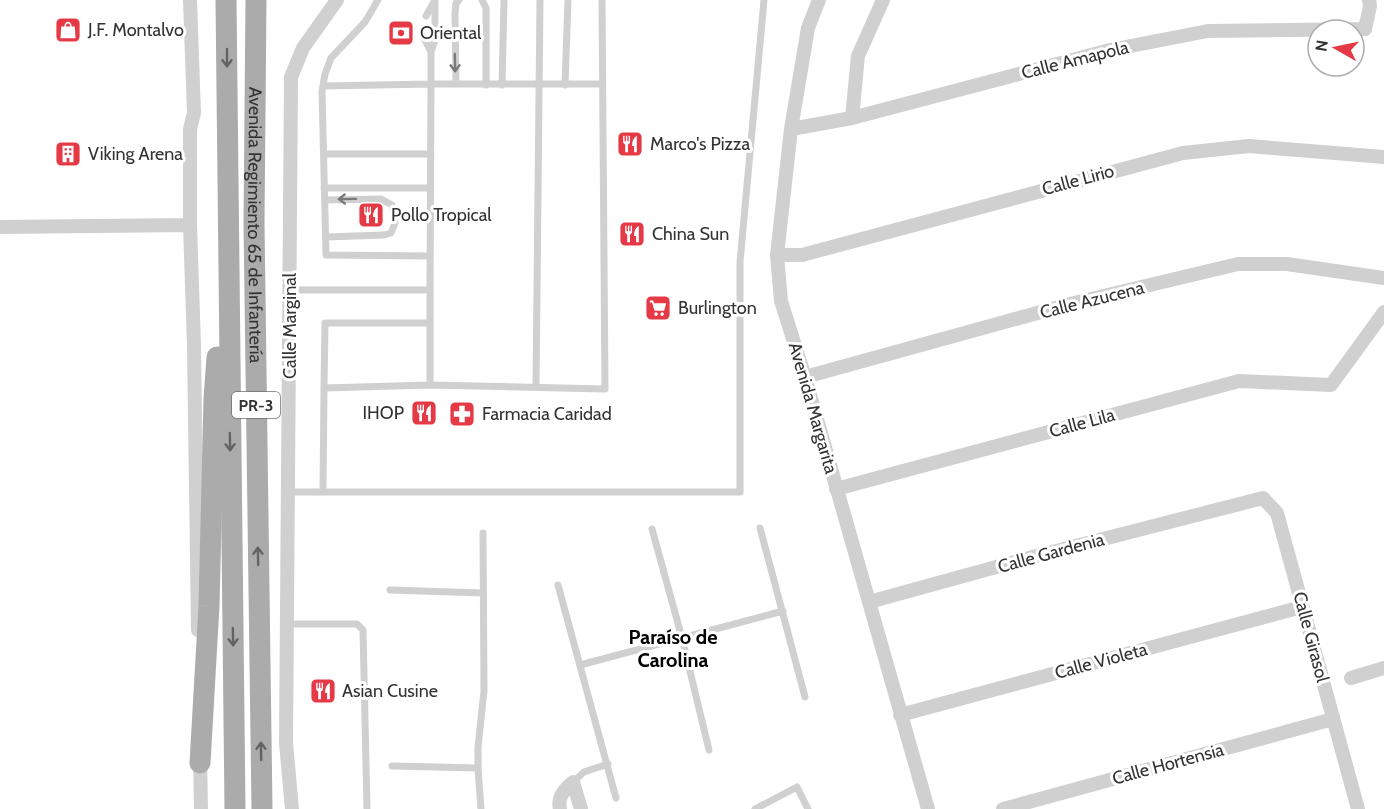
<svg xmlns="http://www.w3.org/2000/svg" width="1384" height="809" viewBox="0 0 1384 809" font-family="Cabin,sans-serif">
<style>
.lines{fill:none;stroke-linecap:round;stroke-linejoin:round}
.lane{stroke:#d0d0d0;stroke-width:7}
.street{stroke:#d0d0d0;stroke-width:14}
.primary{stroke:#ababab;stroke-width:21}
.oneway{stroke:#636363}
.oneway2{stroke:#7a7a7a}
.labels{text-anchor:middle;dominant-baseline:central;stroke-width:6;stroke-linejoin:round;paint-order:stroke}
.shield{fill:#fff;stroke:#707070;stroke-width:1.5}
.shield-label{font-size:16px;font-weight:bold;fill:#333}
.poi-label{font-size:18px;fill:#333;stroke:#fff;text-anchor:start}
.street-label{font-size:18px;fill:#333;stroke:#fff}
.neighbourhood-label{font-size:20px;font-weight:bold;fill:#000;stroke:#fff}
</style>
<rect width="100%" height="100%" fill="#fff"/>
<g class="lines">
<path class="lane" d="M378,0L365,22L331,58L325,74L322,91L326,255L430,256
M482,0L486,8V85
M426,16L435,0
M424,38L431,52
M456,84L455,13L456,3L459,0
M502,85L504,0
M565,85L568,0
M323,86L431,84V52L435,40V0
M324,154H430
M324,188H430
M325,200L381,199L392,205L395,223L391,233L384,235L326,237
M290,290H430V385
M430,290L431,84H602
M536,386L540,0
M324,388L325,323H430
M323,491L324,388L430,385L605,389L602,0
M289,492H740V262L764,0
M760,528L805,697
M652,529L682,638L709,750
M558,585L616,798
M390,590L483,593
M287,624H357L363,630L367,809
M580,665L783,611
M392,766L478,768
M573,782L584,772L608,764
M481,809L478,768V747L484,691L483,533
M755,809L797,787L808,809"/>
<path class="street" d="M190,0L194,113L190,129V225L194,346L198,630
M819,0L808,28L791,129L777,255L781,301L805,377L928,809
M852,118L858,56L883,0
M791,129L852,118L1110,50L1208,31L1365,29L1370,6L1369,0
M0,227L190,225
M777,255H802L1183,153L1249,146L1384,157
M805,377L1070,304L1238,264H1287L1384,278
M836,489L1239,381L1331,385L1384,312
M869,602L1029,558L1263,498L1277,513L1358,809
M1351,678L1384,668
M900,715L1302,607
M200,757L201,809
M292,809L286,743L291,77L303,48L337,0
M560,809C557,797 565,789 573,782L581,809
M1003,809L1333,719"/>
<g class="primary">
<path d="M226,0L235,809"/>
<path id="s1" d="M256,0L254,223L262,809"/>
<path d="M200,763L209,606L214,399L217,357"/>
</g>
</g>
<defs><path id="oneway-shaft" d="M-6 0H5M1.5-3L5.5 0L1.5 3" fill="none" stroke-width="1.6" stroke-linecap="round" stroke-linejoin="round" transform="scale(1.5)"/></defs>
<g class="oneway">
<use href="#oneway-shaft" transform="translate(227 58) rotate(90)"/>
<use href="#oneway-shaft" transform="translate(230 442) rotate(89)"/>
<use href="#oneway-shaft" transform="translate(258 556) rotate(-91)"/>
<use href="#oneway-shaft" transform="translate(233 637) rotate(89)"/>
<use href="#oneway-shaft" transform="translate(261 751) rotate(-91)"/>
</g>
<g class="oneway2">
<use href="#oneway-shaft" transform="translate(455 63) rotate(89)"/>
<use href="#oneway-shaft" transform="translate(347 199) rotate(179)"/>
</g>
<defs>
<symbol id="shop-square" viewBox="-11 -11 22 22"><rect x="-9" y="-9" width="18" height="18" rx="4" fill="#e63946" stroke="#fff"/><path d="M-5-2.5h2.3a2.7 3.5 0 0 1 5.4 0H5L5.5 6h-11ZM-1.5-2.5h3a1.5 2.3 0 0 0-3 0Z" fill="#fff"/></symbol>
<symbol id="bank-square" viewBox="-11 -11 22 22"><rect x="-9" y="-9" width="18" height="18" rx="4" fill="#e63946" stroke="#fff"/><path d="M-6-4H6V4H-6ZM0-2.3a2.3 2.3 0 1 0 0 4.6a2.3 2.3 0 1 0 0-4.6Z" fill="#fff"/></symbol>
<symbol id="restaurant-square" viewBox="-11 -11 22 22"><rect x="-9" y="-9" width="18" height="18" rx="4" fill="#e63946" stroke="#fff"/><path d="M-5-6h1v4h1v-4h1v4h1v-4h1v5L-1.5 .5V6h-2V.5L-5-1ZM5-6V6H3V1.5H1.5Q1.5-4 5-6Z" fill="#fff"/></symbol>
<symbol id="building-square" viewBox="-11 -11 22 22"><rect x="-9" y="-9" width="18" height="18" rx="4" fill="#e63946" stroke="#fff"/><path d="M-4-6H4V6H1V3H-1V6H-4ZM-2.5-4.3h1.7v1.8h-1.7ZM.8-4.3h1.7v1.8H.8ZM-2.5-1h1.7V.8h-1.7ZM.8-1h1.7V.8H.8Z" fill="#fff"/></symbol>
<symbol id="supermarket-square" viewBox="-11 -11 22 22"><rect x="-9" y="-9" width="18" height="18" rx="4" fill="#e63946" stroke="#fff"/><path d="M-6-5.5h2.5l.6 2H6L4.5 2H-2.5L-4.4-4H-6ZM-1.5 3.2a1.3 1.3 0 1 0 .1 0ZM3 3.2a1.3 1.3 0 1 0 .1 0Z" fill="#fff"/></symbol>
<symbol id="pharmacy-square" viewBox="-11 -11 22 22"><rect x="-9" y="-9" width="18" height="18" rx="4" fill="#e63946" stroke="#fff"/><path d="M-2-6h4v4h4v4h-4v4h-4v-4h-4v-4h4Z" fill="#fff"/></symbol>
</defs>
<g fill-rule="evenodd">
<use href="#shop-square" x="53" y="15" width="30" height="30"/>
<use href="#bank-square" x="386" y="18" width="30" height="30"/>
<use href="#restaurant-square" x="615" y="129" width="30" height="30"/>
<use href="#building-square" x="53" y="139" width="30" height="30"/>
<use href="#restaurant-square" x="356" y="200" width="30" height="30"/>
<use href="#restaurant-square" x="617" y="219" width="30" height="30"/>
<use href="#supermarket-square" x="643" y="293" width="30" height="30"/>
<use href="#restaurant-square" x="409" y="398" width="30" height="30"/>
<use href="#pharmacy-square" x="447" y="399" width="30" height="30"/>
<use href="#restaurant-square" x="308" y="676" width="30" height="30"/>
</g>
<g class="labels">
<rect class="shield" x="232" y="392" width="48" height="26" rx="4.5"/>
<g class="shield-label">
<text x="256" y="405">PR-3</text>
</g>
<g class="poi-label">
<text x="88" y="30">J.F. Montalvo</text>
<text x="420" y="33">Oriental</text>
<text x="650" y="144">Marco's Pizza</text>
<text x="88" y="154">Viking Arena</text>
<text x="391" y="215">Pollo Tropical</text>
<text x="652" y="234">China Sun</text>
<text x="678" y="308">Burlington</text>
<text x="404" y="413" text-anchor="end">IHOP</text>
<text x="482" y="414">Farmacia Caridad</text>
<text x="342" y="691">Asian Cusine</text>
</g>
<g class="street-label">
<text transform="translate(1075 60) rotate(-14)">Calle Amapola</text>
<text transform="translate(1078 180) rotate(-15)">Calle Lirio</text>
<text stroke="none"><textPath href="#s1" startOffset="225">Avenida Regimiento 65 de Infantería</textPath></text>
<text transform="translate(1092 300) rotate(-14)">Calle Azucena</text>
<text transform="translate(290 326) rotate(-90)">Calle Marginal</text>
<text transform="translate(813 408) rotate(74)">Avenida Margarita</text>
<text transform="translate(1082 423) rotate(-15)">Calle Lila</text>
<text transform="translate(1051 553) rotate(-15)">Calle Gardenia</text>
<text transform="translate(1311 637) rotate(75)">Calle Girasol</text>
<text transform="translate(1101 661) rotate(-15)">Calle Violeta</text>
<text transform="translate(1168 764) rotate(-15)">Calle Hortensia</text>
</g>
<g class="neighbourhood-label">
<text x="673" y="637">Paraíso de<tspan x="673" dy="23">Carolina</tspan></text>
</g>
</g>
<g transform="translate(1336 48) rotate(279)"><circle r="28" fill="#ffffff" stroke="#adadad" stroke-width="1.5"/>
<path d="M0-4.5L10 22L0 15L-10 22Z" fill="#e63946"/>
<text y="-9" font-size="16" font-weight="bold" text-anchor="middle" fill="#333333">N</text>
</g>
</svg>
